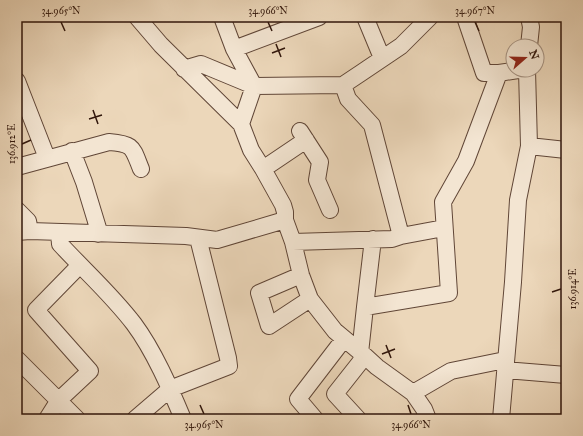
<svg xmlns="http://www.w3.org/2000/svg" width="583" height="436" viewBox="0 0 583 436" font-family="'IM FELL Great Primer',serif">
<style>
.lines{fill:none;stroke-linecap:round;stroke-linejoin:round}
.minor-casing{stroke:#604637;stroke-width:18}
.minor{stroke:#f3e5d2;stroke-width:16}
.ticks{fill:none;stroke:#31160b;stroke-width:1.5}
.neatline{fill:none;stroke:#31160b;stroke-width:1.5}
.ticks-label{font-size:10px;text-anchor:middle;fill:#31160b}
</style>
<rect width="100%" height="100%" fill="#ecd7ba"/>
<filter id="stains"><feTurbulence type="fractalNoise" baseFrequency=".005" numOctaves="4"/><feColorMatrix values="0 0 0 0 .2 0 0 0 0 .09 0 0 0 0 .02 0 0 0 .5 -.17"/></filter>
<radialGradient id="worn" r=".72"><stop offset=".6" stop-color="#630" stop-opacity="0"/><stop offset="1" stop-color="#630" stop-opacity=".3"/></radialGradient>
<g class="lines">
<defs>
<path id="minor" d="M137,17L161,45L241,124L251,150L263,169L283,205L285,212V220L293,242L301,275L310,299L335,331L365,356L377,367L413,393L424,409L428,419
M222,17L234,49L254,86L343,85L361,73L401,46L430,17
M365,17L382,58
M465,17L484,73H499L518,70
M529,46L531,27L529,17
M234,49L319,17
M184,69L201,64L254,86L241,124
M17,81L47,158
M300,131L320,162L317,180L330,210
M529,146L566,150
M72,151L84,182L98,228V234
M17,167L109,142C134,144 132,147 141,169
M263,169L306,140
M17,210L28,221L30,231
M17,232L30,231L186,236L217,240L285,220
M59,232L60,244C85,271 112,295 134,324C154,351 170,388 183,419
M401,236L444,228
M293,242L392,239L401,236L372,125L348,99L343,85
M301,275L259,293L269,326L310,299
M365,307L373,239
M360,353L365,307L449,293L443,202L466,161L499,73
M17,359L77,419
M505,370L566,375
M413,393L451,371L505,360
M47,419L59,400L90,371L36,310L80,265
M135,419L170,389L229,366L228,358L198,238
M315,419L298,399L344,339
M358,419L335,394L365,356
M501,419L513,282L518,200L529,146L527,70"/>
</defs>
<use href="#minor" class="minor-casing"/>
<use href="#minor" class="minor"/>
</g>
<path class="ticks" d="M61,22L65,31M268,22L272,31M475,22L479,31M276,44L281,57M272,53L285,48M93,110L98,124M89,119L102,115M22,144L31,140M552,292L561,289M386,345L391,358M382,354L395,349M200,405L204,414M408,405L411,414"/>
<rect width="583" height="436" fill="none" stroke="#ecd7ba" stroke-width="44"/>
<g transform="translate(525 58) rotate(70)"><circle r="19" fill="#f3e5d2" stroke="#a59282"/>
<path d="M0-3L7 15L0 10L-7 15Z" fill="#8f2418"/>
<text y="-6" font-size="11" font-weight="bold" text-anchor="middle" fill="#31160b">N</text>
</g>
<rect x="22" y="22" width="539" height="392" class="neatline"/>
<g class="ticks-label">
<text x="61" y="14">34.965°N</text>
<text x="268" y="14">34.966°N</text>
<text x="475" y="14">34.967°N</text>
<text transform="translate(11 144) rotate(-90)" y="4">136.912°E</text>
<text transform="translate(572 289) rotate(-90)" y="4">136.914°E</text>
<text x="204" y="428">34.965°N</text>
<text x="411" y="428">34.966°N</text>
</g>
<rect width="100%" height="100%" filter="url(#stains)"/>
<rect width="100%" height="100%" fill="url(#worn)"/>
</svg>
